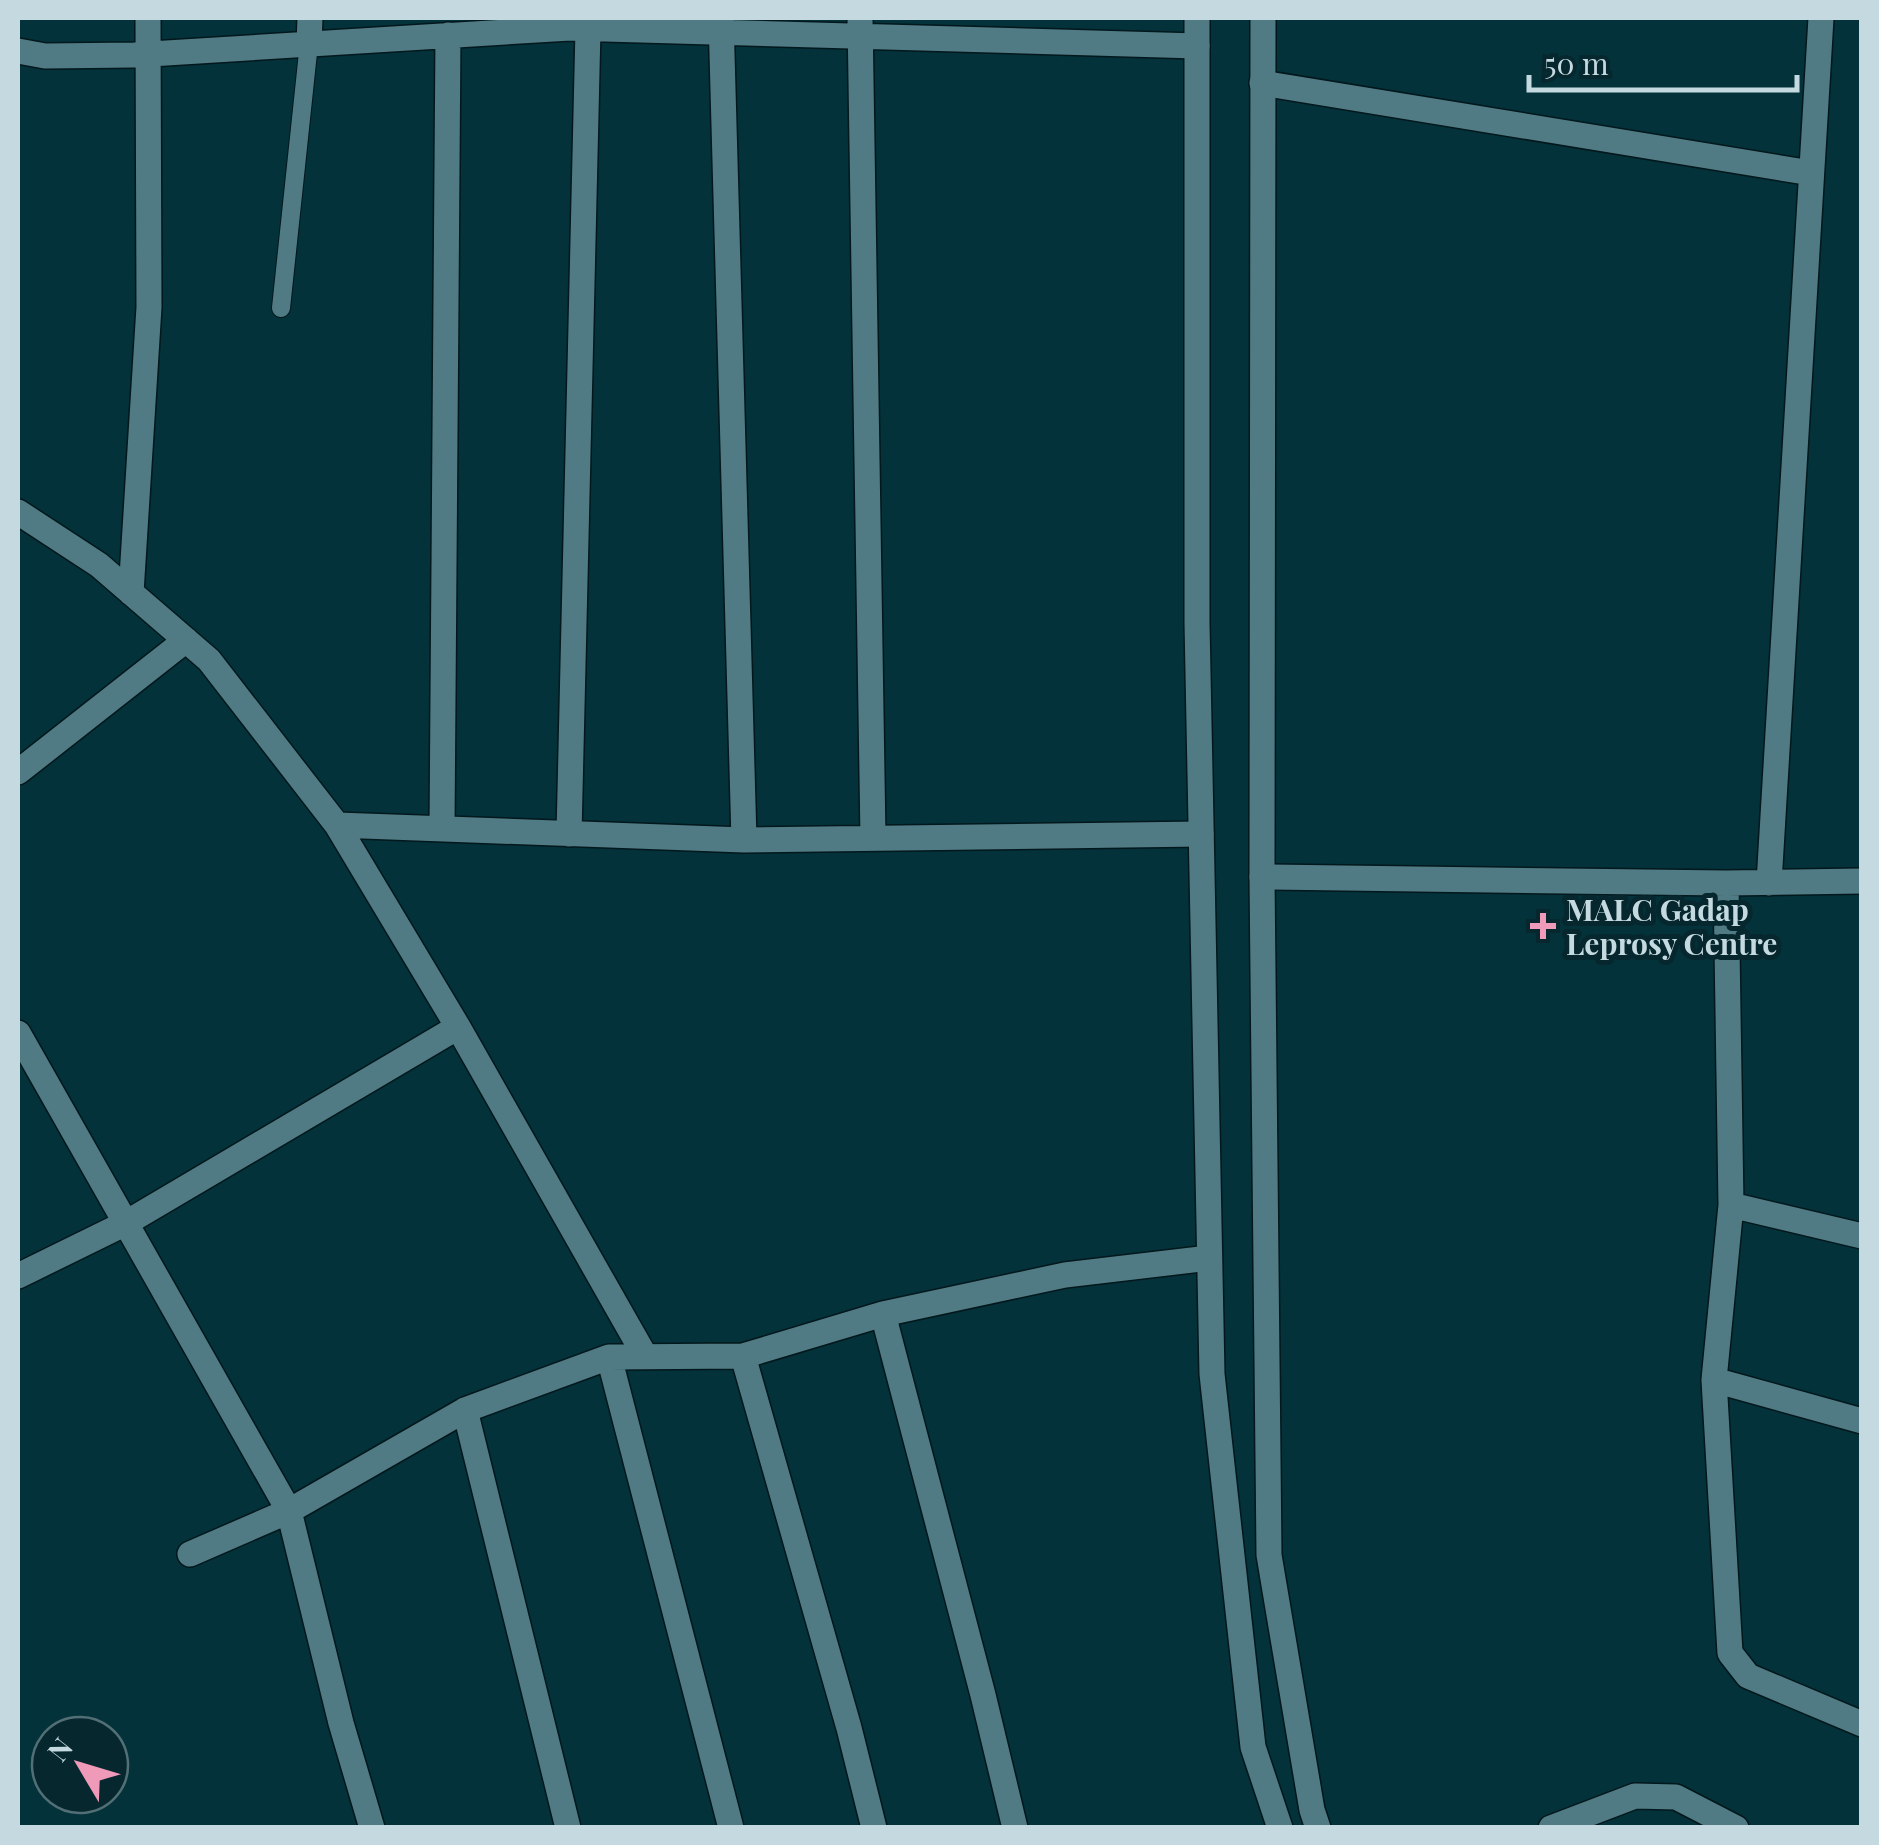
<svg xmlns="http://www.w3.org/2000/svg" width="1879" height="1845" viewBox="0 0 1879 1845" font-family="'Playfair Display',serif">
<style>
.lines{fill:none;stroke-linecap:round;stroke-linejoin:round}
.service-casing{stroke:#03181c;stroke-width:20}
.minor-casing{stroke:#03181c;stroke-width:28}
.tertiary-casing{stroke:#03181c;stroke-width:28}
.service{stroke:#507b84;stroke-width:18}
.minor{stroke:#507b84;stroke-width:25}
.tertiary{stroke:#507b84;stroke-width:25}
.poi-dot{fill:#ef9ab8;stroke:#06272e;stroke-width:4}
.labels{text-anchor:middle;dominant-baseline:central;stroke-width:10;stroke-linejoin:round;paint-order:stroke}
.poi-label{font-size:30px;font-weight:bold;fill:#c5dae0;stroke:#06272e;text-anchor:start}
</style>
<rect width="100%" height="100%" fill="#03323b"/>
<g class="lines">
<defs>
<path id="service" d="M281,308L309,43"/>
<path id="minor" d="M721,18L744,840
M860,18L873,838
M309,43L310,18
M18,51L45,56L134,55L570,28L1197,46
M1262,83L1811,173
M18,512L99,565L209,660L337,825L458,1027L645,1356
M131,593L149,307L148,18
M18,772L186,640
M337,825L744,840L1201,834
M442,829L448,35
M569,834L588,29
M1262,877L1726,883L1731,1205L1714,1380L1730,1653L1748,1676L1862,1724
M1726,883L1862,881
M1769,883L1821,18
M18,1033L289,1511L341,1723L372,1828
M1731,1205L1862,1236
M18,1276L126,1223L458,1027
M883,1314L983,1695L1015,1828
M743,1356L849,1728L874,1828
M609,1357L731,1828
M1714,1380L1862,1421
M465,1410L568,1828
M190,1554L289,1511L465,1410L609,1357L743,1356L883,1314L1065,1275L1209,1258
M1551,1828L1635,1796L1676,1797L1736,1828"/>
<path id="tertiary" d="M1197,18V623L1212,1374L1253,1747L1280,1828
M1263,18L1262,877L1269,1555L1312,1810L1318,1828"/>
</defs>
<use href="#service" class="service-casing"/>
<use href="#minor" class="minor-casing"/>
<use href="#tertiary" class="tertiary-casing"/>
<use href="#service" class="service"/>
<use href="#minor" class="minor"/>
<use href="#tertiary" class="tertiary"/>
</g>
<path class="poi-dot" d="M1538 911h10v10h10v10h-10v10h-10v-10h-10v-10h10z"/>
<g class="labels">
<g class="poi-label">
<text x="1566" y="909">MALC Gadap<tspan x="1566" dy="34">Leprosy Centre</tspan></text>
</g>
</g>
<rect width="1879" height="1845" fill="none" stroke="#c5dae0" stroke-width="40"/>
<g transform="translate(80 1765) rotate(308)"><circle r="48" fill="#06272e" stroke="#526f75" stroke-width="2.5"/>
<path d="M0-8L18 38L0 25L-18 38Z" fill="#ef9ab8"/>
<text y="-15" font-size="28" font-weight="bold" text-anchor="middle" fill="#c5dae0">N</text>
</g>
<path d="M1529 75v15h268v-15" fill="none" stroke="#c5dae0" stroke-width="5"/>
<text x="1544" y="75" font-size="30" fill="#c5dae0" stroke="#06272e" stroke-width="8" paint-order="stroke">50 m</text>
</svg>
